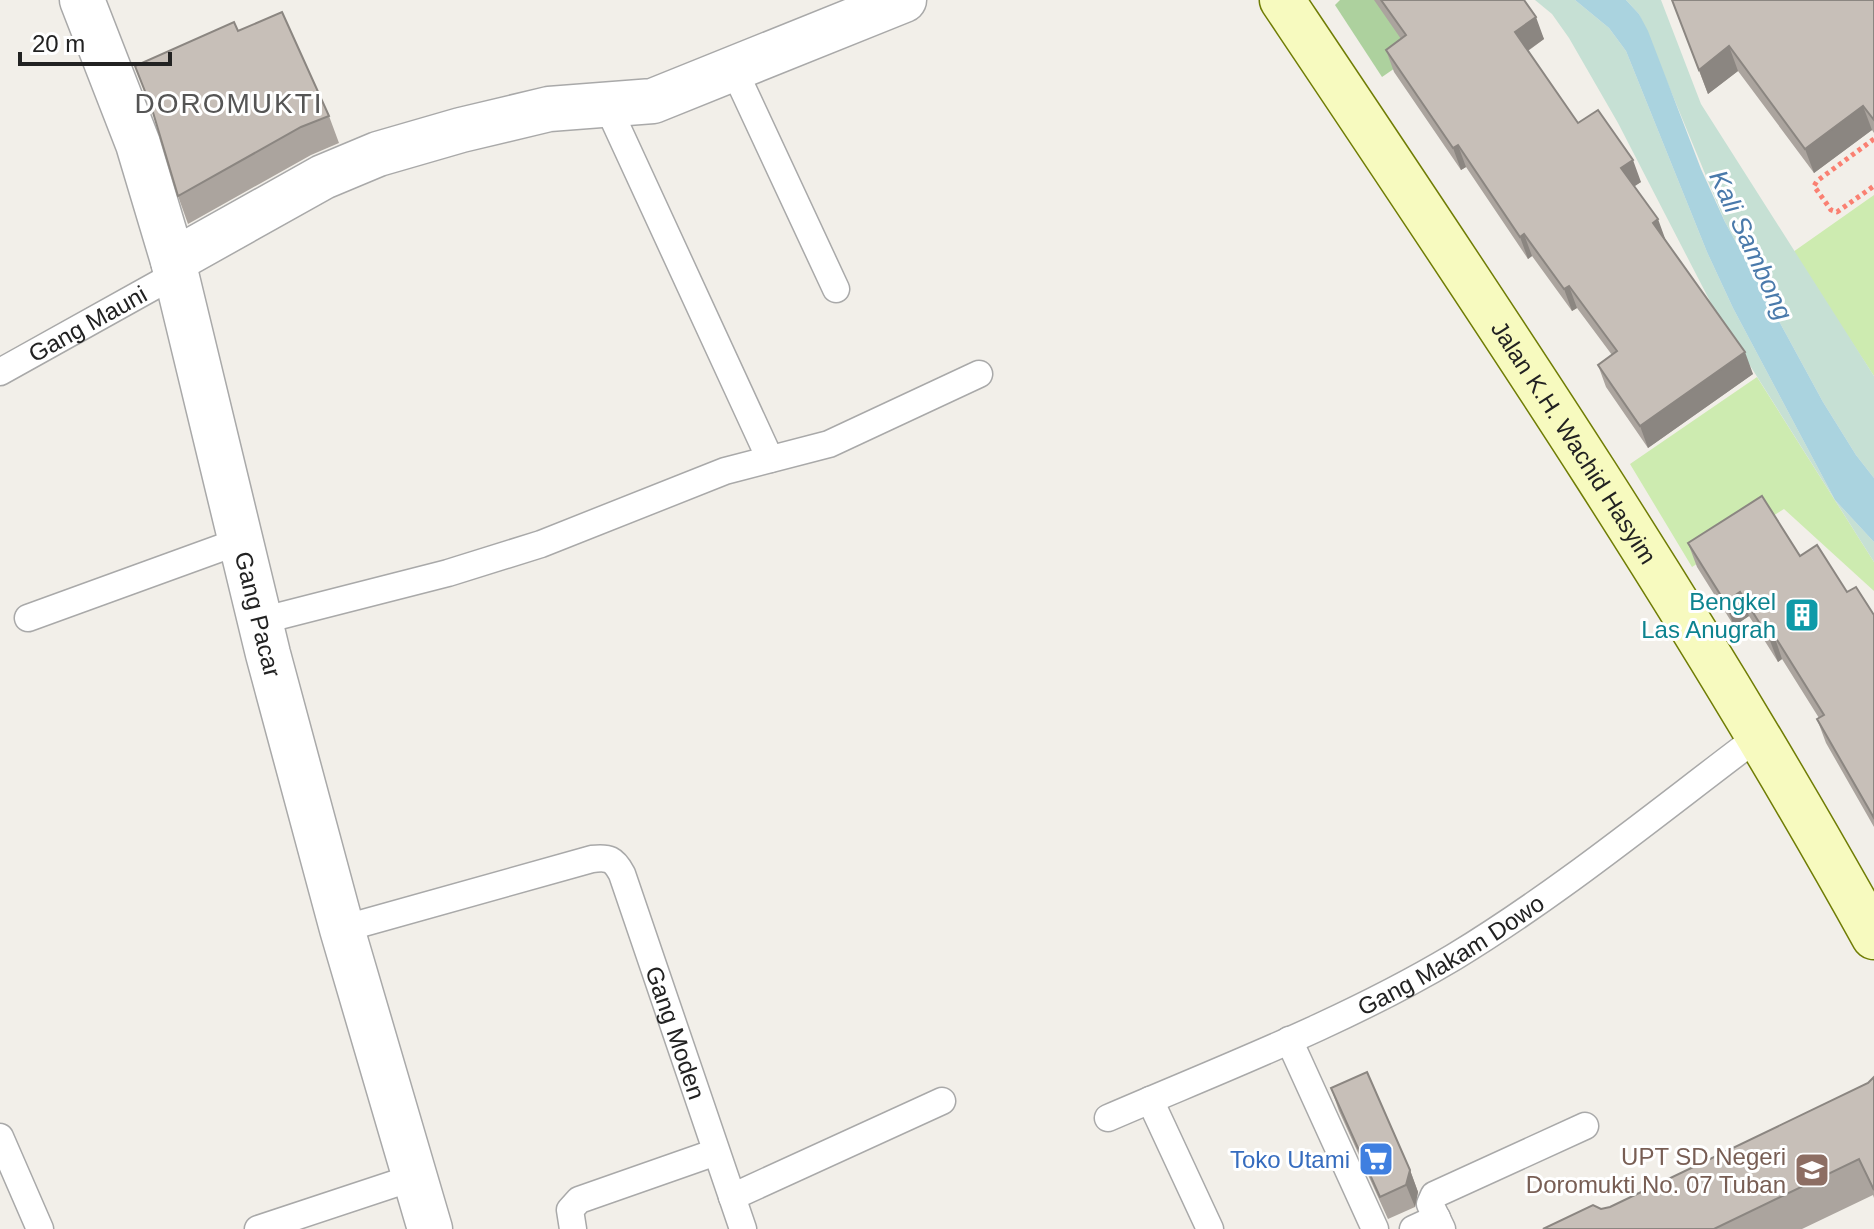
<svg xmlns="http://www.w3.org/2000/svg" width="1874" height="1229" viewBox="0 0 1874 1229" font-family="Helvetica,sans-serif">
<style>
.grass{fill:#cdebb0}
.forest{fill:#add19e}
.wetland{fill:#c6e0d4}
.water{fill:#aad3df}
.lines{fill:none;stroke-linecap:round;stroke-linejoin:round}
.lane-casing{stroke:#a9a9a9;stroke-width:29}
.street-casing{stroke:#a9a9a9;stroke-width:47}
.secondary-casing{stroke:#707d05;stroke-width:47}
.path{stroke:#fa8072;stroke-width:5;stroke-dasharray:4 4;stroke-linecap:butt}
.lane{stroke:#fff;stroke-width:26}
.street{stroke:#fff;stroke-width:44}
.secondary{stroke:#f7fabf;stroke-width:44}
.wall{fill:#aba49e}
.shaded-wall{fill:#8b8681}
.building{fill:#c7bfb8;stroke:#8b8681;stroke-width:2}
.labels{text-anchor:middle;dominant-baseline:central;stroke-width:6;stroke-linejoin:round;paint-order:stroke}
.street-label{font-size:24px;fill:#222;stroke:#fff}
.culture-label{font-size:24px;fill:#0d838f;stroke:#fff;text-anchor:end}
.education-label{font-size:24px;fill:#785e54;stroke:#fff;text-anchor:end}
.shop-label{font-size:24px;fill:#366cbe;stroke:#fff;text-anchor:end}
.water-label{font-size:26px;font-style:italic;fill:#4a7aab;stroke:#fff}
.quarter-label{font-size:28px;letter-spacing:2px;fill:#555;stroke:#fff}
</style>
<rect width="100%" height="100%" fill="#f2efe9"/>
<path class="grass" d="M1874,195V376L1793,252Z
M1757,377L1874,562V591L1784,509L1692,567L1630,464Z"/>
<path class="forest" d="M1340,0H1494L1382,77L1335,5Z"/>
<path class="wetland" d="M1535,0H1575L1609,28L1626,51L1707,252L1733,308L1835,500L1874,542V562L1713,307L1618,123L1569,38L1552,14Z
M1626,0H1661L1701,104L1874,376V478L1856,455L1823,402L1725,222L1639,14Z"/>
<path class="water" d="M1575,0H1626L1639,14L1648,31L1701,169L1725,222L1823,402L1856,455L1874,478V542L1835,500L1733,308L1707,252L1626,51L1609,28Z"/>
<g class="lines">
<defs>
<g id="lane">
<path d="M734,70L836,289"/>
<path d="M606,103L770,459"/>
<path id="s1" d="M0,372L176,274"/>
<path d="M28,618L240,541"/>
<path d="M260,621L448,573L541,544L725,471L829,444L979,374"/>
<path id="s2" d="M342,929L592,859C609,857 614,859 622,874L743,1229"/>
<path d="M1289,1040L1375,1229"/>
<path d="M1150,1100L1210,1229"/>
<path id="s3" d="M1108,1118C1224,1068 1345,1022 1454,957C1561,892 1659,811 1759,736"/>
<path d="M0,1137L40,1229"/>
<path d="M732,1197L942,1101"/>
<path d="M258,1229L415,1177"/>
<path d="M573,1229L570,1210L579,1200L716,1152"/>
<path d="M1413,1229L1437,1218"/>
<path d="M1442,1229L1430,1204L1434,1195L1585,1126"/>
</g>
<g id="street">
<path id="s4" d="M82,0L138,144L173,261L268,654L342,929L430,1229"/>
<path d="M173,261L323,177L378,154L461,130L549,109L653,101L904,0"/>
</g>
<g id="secondary">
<path id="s5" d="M1282,0C1488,307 1695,614 1874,937"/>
</g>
</defs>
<use href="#lane" class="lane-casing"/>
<use href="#street" class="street-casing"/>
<use href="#secondary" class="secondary-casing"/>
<path class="path" d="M1874,139L1817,181L1814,186L1831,210L1837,212L1874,186"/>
<use href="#lane" class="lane"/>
<use href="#street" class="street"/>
<use href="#secondary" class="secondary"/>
</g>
<path class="wall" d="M1374,0H1524L1544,39L1528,51L1578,123L1641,182L1634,186L1666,241L1753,374L1648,448L1606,387L1598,365L1612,355L1577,308L1572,311L1532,256L1528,259L1466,167L1461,170L1394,72L1386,50L1401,39Z
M1672,0H1874V133L1872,130L1814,173L1738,71L1708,94Z
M238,31L329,116L339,143L311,155L188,224L178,196Z
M1688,543L1800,556L1847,592L1874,615V827L1826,743L1817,719L1819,718L1782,659L1778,662L1749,616L1734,626L1697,567Z
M1874,1077V1198L1873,1195L1802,1229H1543L1610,1207L1868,1083Z
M1331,1088L1410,1170L1418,1192L1415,1207L1388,1219L1339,1111Z"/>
<path class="shaded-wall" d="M1536,17L1544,39L1523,54L1515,32Z
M1729,46L1738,71L1708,94L1699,70Z
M1863,106L1872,130L1814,173L1805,149Z
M1458,145L1466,167L1461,170L1453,148Z
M1633,160L1641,182L1629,190L1621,168Z
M1658,219L1666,241L1653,223Z
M1524,234L1532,256L1528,259L1520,237Z
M1569,286L1577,308L1572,311L1564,289Z
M1745,352L1753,374L1648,448L1640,426Z
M1740,592L1749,616L1734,626L1725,602Z
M1774,635L1782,659L1778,662L1769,638Z
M1410,1170L1418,1192L1415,1207L1406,1185Z"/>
<path class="building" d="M1381,0H1524L1536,17L1515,32L1578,123L1598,110L1633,160L1621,168L1658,219L1653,223L1745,352L1640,426L1598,365L1617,351L1569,286L1564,289L1524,234L1520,237L1458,145L1453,148L1386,50L1406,35Z
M1672,0H1874V120L1863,106L1805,149L1729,46L1699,70Z
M282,12L329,116L301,127L178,196L152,109L135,66L234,22L238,31Z
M1762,496L1800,556L1817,545L1847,592L1856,587L1874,615V818L1817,719L1824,715L1774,635L1769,638L1740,592L1725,602L1688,543Z
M1367,1072L1410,1170L1406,1185L1380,1197L1331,1088Z
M1874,1077V1190L1859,1159L1714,1229H1543L1593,1205L1601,1209L1610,1207L1868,1083Z"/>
<defs>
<symbol id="building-square" viewBox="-11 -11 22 22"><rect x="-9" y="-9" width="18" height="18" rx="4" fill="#0f9aa8" stroke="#fff"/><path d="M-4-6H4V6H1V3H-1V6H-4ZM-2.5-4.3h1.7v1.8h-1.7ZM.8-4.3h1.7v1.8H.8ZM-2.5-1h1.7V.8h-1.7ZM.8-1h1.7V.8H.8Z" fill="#fff"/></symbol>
<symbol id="supermarket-square" viewBox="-11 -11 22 22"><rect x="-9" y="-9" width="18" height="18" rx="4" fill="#3f7fe0" stroke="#fff"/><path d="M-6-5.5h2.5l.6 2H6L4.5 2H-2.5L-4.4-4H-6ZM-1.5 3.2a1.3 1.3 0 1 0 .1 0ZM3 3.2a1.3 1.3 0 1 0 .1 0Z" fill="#fff"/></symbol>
<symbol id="school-square" viewBox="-11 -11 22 22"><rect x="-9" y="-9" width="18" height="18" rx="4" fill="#8d6e63" stroke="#fff"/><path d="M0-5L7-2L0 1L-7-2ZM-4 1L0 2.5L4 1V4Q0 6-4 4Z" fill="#fff"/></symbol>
</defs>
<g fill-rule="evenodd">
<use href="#building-square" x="1782" y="595" width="40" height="40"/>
<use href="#supermarket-square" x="1356" y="1139" width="40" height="40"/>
<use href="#school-square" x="1792" y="1150" width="40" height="40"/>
</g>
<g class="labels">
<g class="street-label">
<text stroke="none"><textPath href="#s1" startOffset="100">Gang Mauni</textPath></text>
<text stroke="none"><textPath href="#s5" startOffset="530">Jalan K.H. Wachid Hasyim</textPath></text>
<text stroke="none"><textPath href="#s4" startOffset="640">Gang Pacar</textPath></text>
<text stroke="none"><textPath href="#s3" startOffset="380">Gang Makam Dowo</textPath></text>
<text stroke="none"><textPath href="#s2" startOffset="464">Gang Moden</textPath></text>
</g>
<g class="culture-label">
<text x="1776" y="601">Bengkel<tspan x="1776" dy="28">Las Anugrah</tspan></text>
</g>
<g class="education-label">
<text x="1786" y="1156">UPT SD Negeri<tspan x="1786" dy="28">Doromukti No. 07 Tuban</tspan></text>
</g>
<g class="shop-label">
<text x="1350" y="1159">Toko Utami</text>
</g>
<g class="water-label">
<text transform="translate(1751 245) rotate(65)">Kali Sambong</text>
</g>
<g class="quarter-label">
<text x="229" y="103">DOROMUKTI</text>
</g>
</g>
<path d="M20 52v12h150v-12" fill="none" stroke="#222222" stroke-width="4"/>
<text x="32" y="52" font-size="24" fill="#222222" stroke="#ffffff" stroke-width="6" paint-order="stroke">20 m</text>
</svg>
